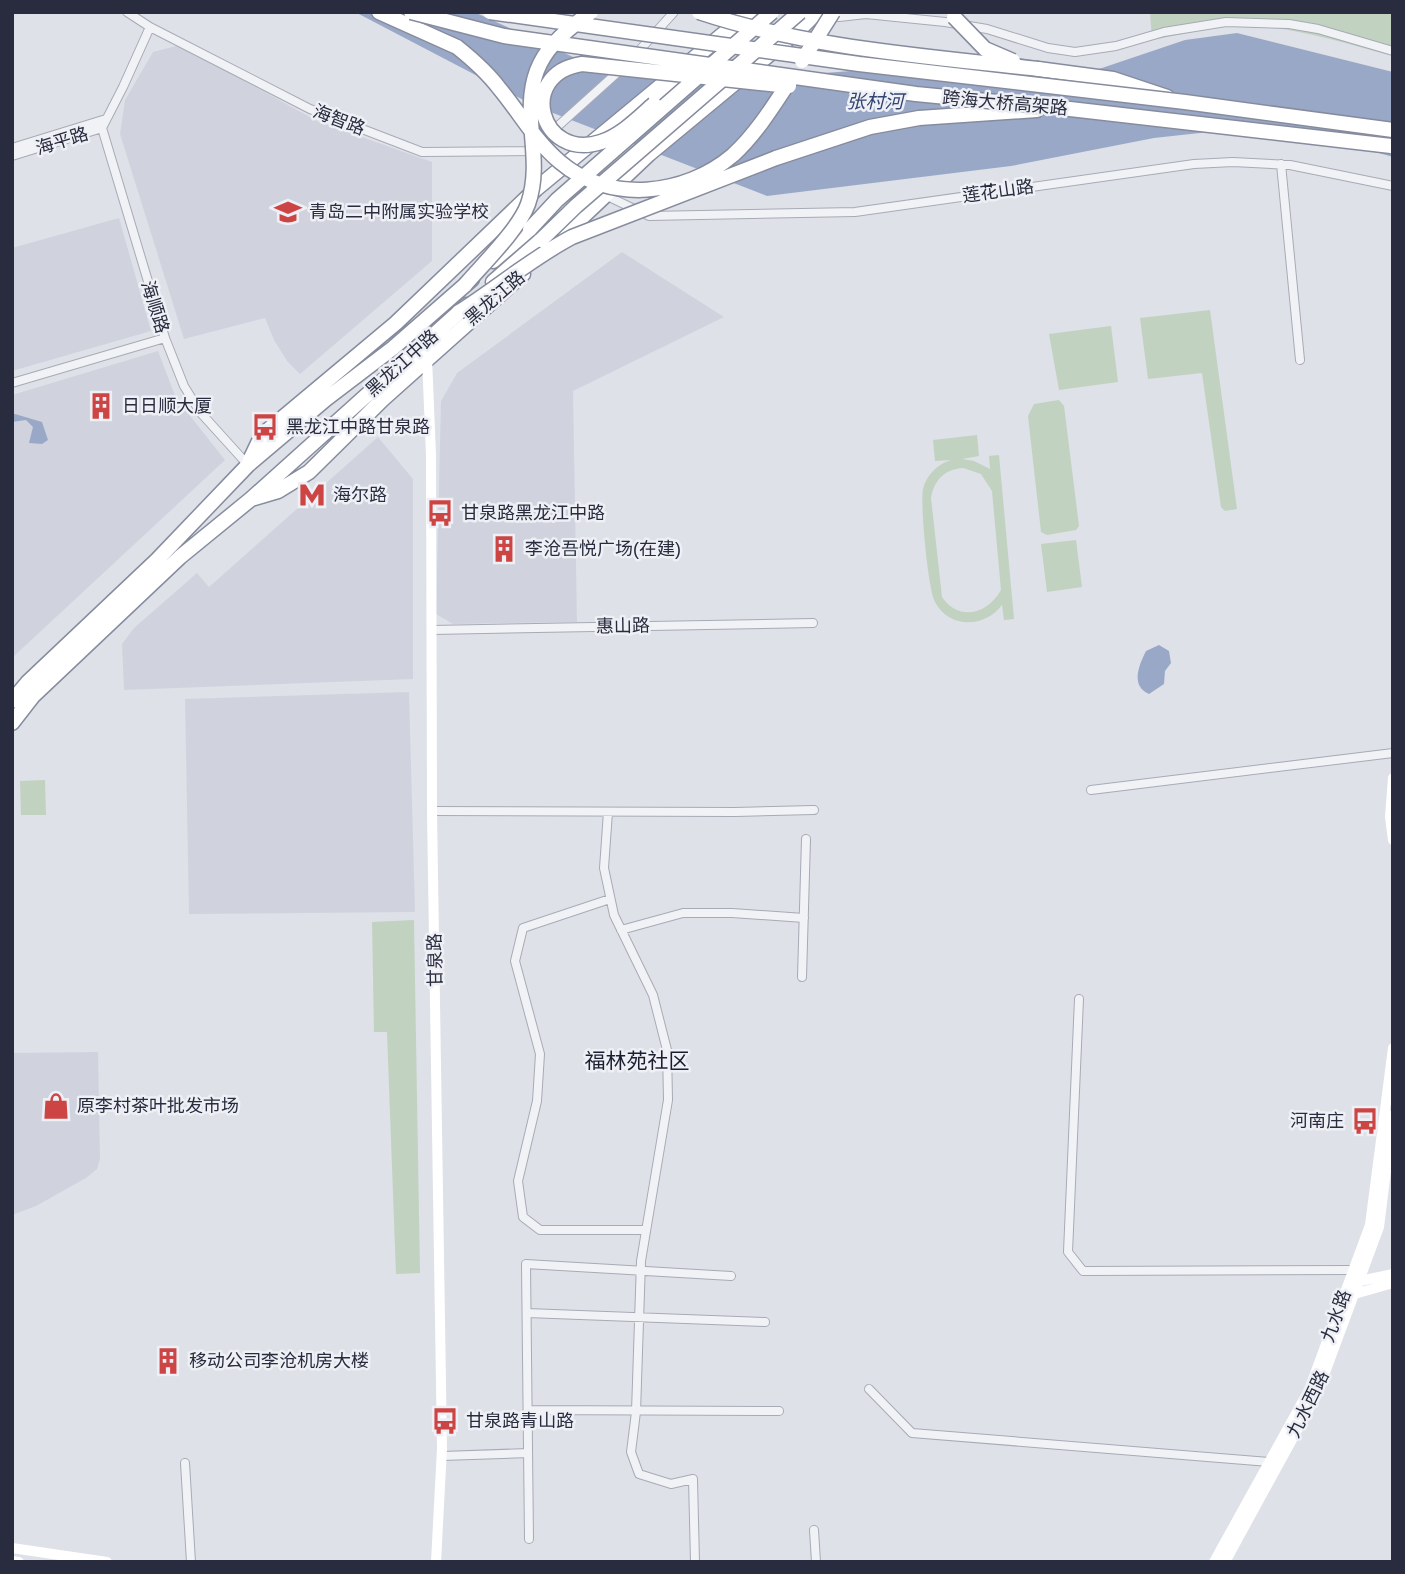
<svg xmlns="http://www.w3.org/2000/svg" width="1405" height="1574" viewBox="0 0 1405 1574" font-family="Arial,'Noto Sans SC',sans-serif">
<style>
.built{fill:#d0d3dd}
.green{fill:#c1d2c0;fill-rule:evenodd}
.water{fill:#9aa8c8}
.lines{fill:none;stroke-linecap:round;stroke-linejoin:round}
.street-casing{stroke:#a7abb5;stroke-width:10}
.highway-casing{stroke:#868c9e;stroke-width:17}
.street{stroke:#f1f2f6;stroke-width:8}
.secondary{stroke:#fff;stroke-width:10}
.highway{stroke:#fff;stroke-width:14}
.highway-bridge-casing{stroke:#868c9e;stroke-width:17;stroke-linecap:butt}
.highway-bridge{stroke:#fff;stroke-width:14}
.labels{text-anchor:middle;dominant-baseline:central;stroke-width:5;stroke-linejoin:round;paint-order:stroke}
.street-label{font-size:18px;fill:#282c3e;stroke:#eef0f5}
.poi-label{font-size:18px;fill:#282c3e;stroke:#eef0f5;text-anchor:start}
.water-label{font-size:19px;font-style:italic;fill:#324572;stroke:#eef0f5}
.quarter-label{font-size:21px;fill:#1a1e2f;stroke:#eef0f5}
</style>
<rect width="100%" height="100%" fill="#dee1e8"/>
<path class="built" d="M180,45L317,121L432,162V261L300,374L287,361L274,340L265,318L184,339L120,134L125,100L153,52Z
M119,218L151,331L12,371V248Z
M622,252L724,317L573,391L577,622L453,624L436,614L441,401L457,373Z
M158,351L176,398L225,460L12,658V395Z
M378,437L413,479V679L124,690L122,644L134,628L197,573L209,587Z
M409,692L415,912L189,914L185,699Z
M98,1052L100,1159L97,1169L86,1178L36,1206L12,1215V1053Z"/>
<path class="green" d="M1150,12H1393V56C1342,43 1291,25 1238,26C1209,27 1180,35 1152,40Z
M1210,310L1237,509L1225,511L1221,507L1202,373L1148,379L1140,318Z
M1111,326L1118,382L1059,390L1049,334Z
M1059,400L1064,406L1079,526L1076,530L1047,535L1041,532L1028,416L1034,404Z
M977,435L979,456L962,459L974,461L990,469L989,456L999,455L1014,619L1004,620L1002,605C985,628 949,629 935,602C928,589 920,504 923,489C926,475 938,464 951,460L935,461L933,440ZM963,468L981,474L992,491L1001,590C988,614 959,622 942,597L931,498C934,481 944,469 963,468Z
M1076,540L1082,587L1047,592L1041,544Z
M45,780L46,815H21L20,781Z
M414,920L420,1273L396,1274L387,1032H374L372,922Z"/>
<path class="water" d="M355,12H474L593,66L760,78L1020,58L1096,70L1185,40L1237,33L1393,72V157L1302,131L1264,126L1154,138L1011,166L767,196L535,106Z
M15,414L42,422L48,440L42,444L29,443L33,427L26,420L12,422V415Z
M1159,645L1169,651L1171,663L1165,671L1164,684L1149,694C1130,686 1139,665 1146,651Z"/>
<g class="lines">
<defs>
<path id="street" d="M127,12L150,27L310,109L422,152L537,151
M831,14L839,17L866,14L945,22L987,29L1048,48L1075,52L1116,46L1164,32L1226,22L1289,24L1318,29L1393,51
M102,128L165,338L184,386L200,412L248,465
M538,144L628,63L674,12
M12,148L106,119
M12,156L102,128L123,87L150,27
M1281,164L1300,360
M605,195L649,216L855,212L1194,164L1233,162L1290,165L1393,186
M12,383L165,338
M432,630L813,623
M1091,790L1393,753
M432,811L735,812L814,810
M608,812L604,868L614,915L653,995L667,1050L668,1100L641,1261L636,1412L631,1452L639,1474L671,1484L693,1479L695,1562
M610,899L523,928L515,961L540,1054L537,1101L518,1181L523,1217L540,1230H646
M621,930L683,913H732L804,918
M802,977L806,839
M1079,999L1068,1252L1083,1271L1353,1270
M527,1313L765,1322
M869,1389L912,1433L1269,1462
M528,1410L779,1411
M442,1456L528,1453
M185,1463L191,1562
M814,1530L816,1562
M529,1539L526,1264L731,1276"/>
<path id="highway" d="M379,12L457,47
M1038,69L1113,79L1167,97
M654,104L685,81
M776,158L870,127L919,118L1037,110
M555,243L649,154L800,29L817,12
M493,261L530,229
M493,282L541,240
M250,460L262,435L396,323L536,189L750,12
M251,499L278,491L309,472L383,399L523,274
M12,701L28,682L157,560L248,465L326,399L393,348L472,279
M12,723L33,696L180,557L251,499L467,305"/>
</defs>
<use href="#street" class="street-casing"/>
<use href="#highway" class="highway-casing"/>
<use href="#street" class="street"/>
<path class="secondary" d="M427,358L431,455L432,811L442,1448L436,1562
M1393,778L1390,817L1393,840
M1355,1282L1393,1274
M1351,1295L1393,1283
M12,1548L107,1562
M12,1561L19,1562
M1214,1562L1309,1390L1370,1225L1393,1048
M1225,1562L1317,1394L1379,1227L1393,1115"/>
<use href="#highway" class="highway"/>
<defs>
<path id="highway-bridge" d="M411,12L504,36L916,94L1070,109L1391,146
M490,12L859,64L1185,102L1393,130
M699,12C807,48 925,56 1038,69
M954,17L985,49L1013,61
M457,47C472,59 487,72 499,88C520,113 535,141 560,162C609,204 685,196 733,155C756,134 774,105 791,79
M802,61L833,12
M654,104C638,118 622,135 601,142C540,162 516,74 582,64L789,86
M530,229L557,200L772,12
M541,240L576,206L800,12
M465,285C483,264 519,229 528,204C536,181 534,158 532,135C526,71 540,49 591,12
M459,312C497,288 532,258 572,237L776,158"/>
</defs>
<use href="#highway-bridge" class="highway-bridge-casing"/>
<use href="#highway-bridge" class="highway-bridge"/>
</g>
<defs>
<symbol id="school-bare" viewBox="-9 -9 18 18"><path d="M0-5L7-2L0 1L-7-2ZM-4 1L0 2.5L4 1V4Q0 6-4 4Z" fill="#cc4544" stroke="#eef0f5" stroke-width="2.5" paint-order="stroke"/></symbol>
<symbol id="building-bare" viewBox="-9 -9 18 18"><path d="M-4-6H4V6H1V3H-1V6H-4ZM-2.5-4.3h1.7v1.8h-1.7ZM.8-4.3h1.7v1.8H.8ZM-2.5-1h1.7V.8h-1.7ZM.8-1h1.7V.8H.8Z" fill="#cc4544" stroke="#eef0f5" stroke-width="2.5" paint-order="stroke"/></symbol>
<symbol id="bus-bare" viewBox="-9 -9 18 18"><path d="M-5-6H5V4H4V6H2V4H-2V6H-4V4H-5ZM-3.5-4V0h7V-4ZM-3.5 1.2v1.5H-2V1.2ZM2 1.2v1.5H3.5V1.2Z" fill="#cc4544" stroke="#eef0f5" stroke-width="2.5" paint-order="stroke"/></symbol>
<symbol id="metro-bare" viewBox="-9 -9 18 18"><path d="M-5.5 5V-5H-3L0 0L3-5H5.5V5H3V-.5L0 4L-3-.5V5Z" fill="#cc4544" stroke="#eef0f5" stroke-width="2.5" paint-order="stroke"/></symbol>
<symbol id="shop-bare" viewBox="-9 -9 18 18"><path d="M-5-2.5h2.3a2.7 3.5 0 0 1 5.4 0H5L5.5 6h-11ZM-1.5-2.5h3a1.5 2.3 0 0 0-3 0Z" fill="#cc4544" stroke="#eef0f5" stroke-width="2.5" paint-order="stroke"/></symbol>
</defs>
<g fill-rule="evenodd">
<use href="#school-bare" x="269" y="193" width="38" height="38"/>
<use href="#building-bare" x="82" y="387" width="38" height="38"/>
<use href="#bus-bare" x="246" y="408" width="38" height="38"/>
<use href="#metro-bare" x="293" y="476" width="38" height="38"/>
<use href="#bus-bare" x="421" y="494" width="38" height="38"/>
<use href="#building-bare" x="485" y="530" width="38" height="38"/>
<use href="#shop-bare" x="37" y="1087" width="38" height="38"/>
<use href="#bus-bare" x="1346" y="1102" width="38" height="38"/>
<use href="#building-bare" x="149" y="1342" width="38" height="38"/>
<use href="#bus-bare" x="426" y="1402" width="38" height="38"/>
</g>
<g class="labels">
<g class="street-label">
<text transform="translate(1005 103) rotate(5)">跨海大桥高架路</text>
<text transform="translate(339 120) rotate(21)">海智路</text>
<text transform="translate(62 141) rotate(-17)">海平路</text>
<text transform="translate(998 191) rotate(-8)">莲花山路</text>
<text transform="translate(495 298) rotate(-41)">黑龙江路</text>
<text transform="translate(155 307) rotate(73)">海顺路</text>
<text transform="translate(402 363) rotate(-42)">黑龙江中路</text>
<text transform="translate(623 626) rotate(-1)">惠山路</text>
<text transform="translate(435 960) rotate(-91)">甘泉路</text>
<text transform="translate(1336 1316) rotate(-70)">九水路</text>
<text transform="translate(1308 1404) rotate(-64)">九水西路</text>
</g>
<g class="poi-label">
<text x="309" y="212">青岛二中附属实验学校</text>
<text x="122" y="406">日日顺大厦</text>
<text x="286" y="427">黑龙江中路甘泉路</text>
<text x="333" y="495">海尔路</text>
<text x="461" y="513">甘泉路黑龙江中路</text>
<text x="525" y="549">李沧吾悦广场(在建)</text>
<text x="77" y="1106">原李村茶叶批发市场</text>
<text x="1344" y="1121" text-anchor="end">河南庄</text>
<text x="189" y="1361">移动公司李沧机房大楼</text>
<text x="466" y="1421">甘泉路青山路</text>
</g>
<g class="water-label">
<text x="875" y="101">张村河</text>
</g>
<g class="quarter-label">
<text x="637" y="1060">福林苑社区</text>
</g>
</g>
<rect width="1405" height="1574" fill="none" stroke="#282c3e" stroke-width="28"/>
</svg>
